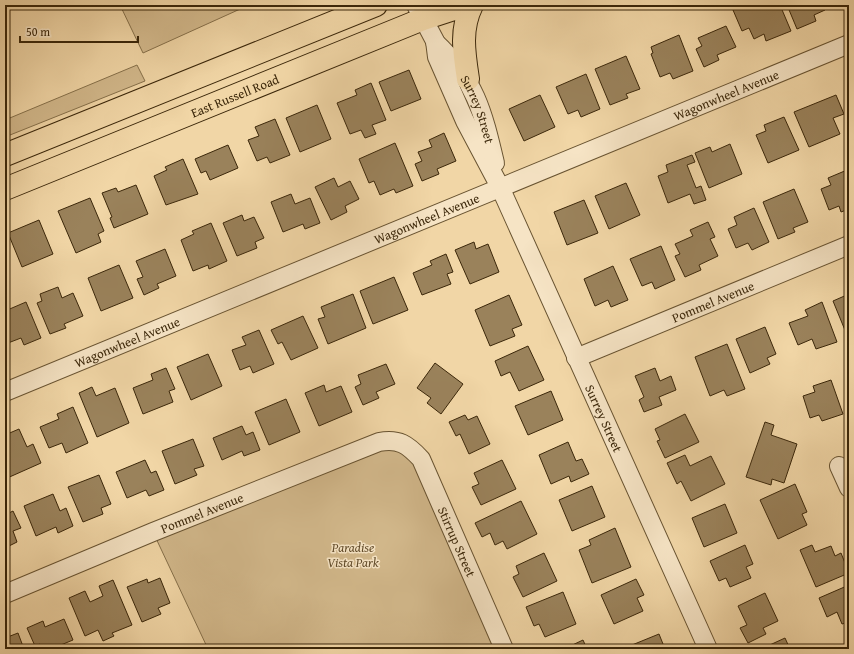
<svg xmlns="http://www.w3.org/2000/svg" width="854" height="654" viewBox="0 0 854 654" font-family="'Gentium Book Plus',serif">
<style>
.green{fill:#d2b88b;stroke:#86704a}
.building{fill:#9a825b;stroke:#3b270a}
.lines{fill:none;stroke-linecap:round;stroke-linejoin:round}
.street-casing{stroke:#685331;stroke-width:20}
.primary-casing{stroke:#3b270a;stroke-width:24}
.street{stroke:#f6e4c5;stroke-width:18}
.primary{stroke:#f1d6a6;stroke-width:22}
.labels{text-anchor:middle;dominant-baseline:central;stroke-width:3;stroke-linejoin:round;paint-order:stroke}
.street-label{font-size:13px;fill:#3b270a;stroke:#f6e4c5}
.park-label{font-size:13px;font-style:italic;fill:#614b2a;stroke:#f6e4c5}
</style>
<rect width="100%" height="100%" fill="#f1d6a6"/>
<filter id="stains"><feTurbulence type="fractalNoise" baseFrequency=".005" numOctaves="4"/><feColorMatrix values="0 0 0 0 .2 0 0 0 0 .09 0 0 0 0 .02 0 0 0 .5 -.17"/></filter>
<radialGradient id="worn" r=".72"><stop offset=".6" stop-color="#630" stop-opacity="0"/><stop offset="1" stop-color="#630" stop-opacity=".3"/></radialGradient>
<path class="green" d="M120,5H249L143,53Z
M137,65L145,81L5,137V120Z
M385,439L409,447L500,649H208L153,532Z"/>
<path class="building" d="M745,5H780L791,31L766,41L764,34L754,39L749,28L742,31L733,10Z
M787,5H822L825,10L814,15L816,21L797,29Z
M726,26L736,47L717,55L719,60L704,67L696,49L702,46L698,38Z
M679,35L693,71L673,79L670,73L660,77L651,54L653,53L651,47Z
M626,56L640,89L626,94L628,98L610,105L595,69Z
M409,70L421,99L391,111L379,82Z
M586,74L600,109L581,117L578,110L568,114L556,87Z
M371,83L386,120L372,125L376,134L365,138L361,130L350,134L337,103L357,95L355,90Z
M540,95L555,127L524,141L509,109Z
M836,95L844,114L833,118L840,134L809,147L794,112Z
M317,105L331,139L300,152L286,118Z
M784,117L799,150L768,163L756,135L766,131L764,125Z
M275,119L290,155L270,163L267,157L257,161L248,140L259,136L255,127Z
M444,133L456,161L437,169L439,174L422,181L415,164L422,161L418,152L432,147L429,140Z
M395,143L413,186L396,193L394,189L380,195L374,181L369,183L359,159Z
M730,144L742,174L709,188L695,153L710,147L712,152Z
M228,145L238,168L210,180L206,171L201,173L195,159Z
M692,155L695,162L687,165L696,188L701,186L706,200L694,204L690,194L668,203L658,176L668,172L666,165Z
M183,159L198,194L166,205L154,176L167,170L165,167Z
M847,170L849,209L841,212L839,206L829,210L821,189L831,185L828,178Z
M334,178L338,187L350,181L359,199L345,206L347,212L331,220L315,187Z
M626,183L640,215L609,229L595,196Z
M136,185L148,214L114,228L110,218L112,217L102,193L116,188L118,192Z
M794,189L808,222L793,228L795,232L778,239L763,202Z
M291,194L295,204L310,198L320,223L305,229L303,224L283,232L271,202Z
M90,198L104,231L98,234L101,242L76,253L58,211Z
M584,200L598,233L567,245L554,212Z
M754,208L769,242L752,250L748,243L736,248L728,229L737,225L734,217Z
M242,215L244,221L254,217L264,238L255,242L257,248L237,256L223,223Z
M39,220L53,254L22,267L8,233Z
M708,222L715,237L710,239L718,256L699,265L701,270L685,277L675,256L680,254L675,244L693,236L690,230Z
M211,223L227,261L209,269L208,265L193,271L181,240L194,234L192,231Z
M474,242L476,249L488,244L499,272L470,284L455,250Z
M661,246L675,280L655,289L652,282L642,286L630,259Z
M165,249L176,276L157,284L159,288L144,295L137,279L143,277L136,261Z
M446,254L453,272L447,274L451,284L422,295L413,273L432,265L430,261Z
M119,265L133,298L101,311L88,278Z
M613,266L628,300L611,307L608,300L595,306L584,279Z
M394,277L408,310L373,324L360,291Z
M58,287L62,298L73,293L83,316L64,324L66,328L50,334L37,303L42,301L40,294Z
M353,294L366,328L328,344L318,319L325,317L321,307Z
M849,294V340L833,301Z
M509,295L522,325L512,329L515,336L490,346L475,310Z
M26,302L41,338L24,345L21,338L8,343L5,337V311Z
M822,302L837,342L816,349L812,339L798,345L789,323L808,316L805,310Z
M303,316L318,348L291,360L282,342L278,344L271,330Z
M765,327L776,354L767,358L770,364L750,373L736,339Z
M259,330L274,364L253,373L250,366L240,370L232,350L246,345L242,337Z
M727,344L745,389L727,396L724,390L710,396L695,357Z
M528,346L544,380L519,391L510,372L501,376L495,361Z
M208,354L222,386L191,400L177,367Z
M435,363L463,384L441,414L427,403L431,398L417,388Z
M386,364L395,384L376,392L379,398L363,405L355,387L361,384L358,375Z
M166,368L175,389L169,391L173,402L143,414L133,388L153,380L151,374Z
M655,368L660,381L671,376L676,390L659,397L662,405L644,412L639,400L644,397L635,376Z
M831,380L843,414L822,421L819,415L810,418L803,396L815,392L813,386Z
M324,385L326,392L341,386L352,412L319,426L305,393Z
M92,387L96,396L115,388L129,423L97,437L79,393Z
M551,391L563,420L528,435L515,406Z
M286,399L300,432L269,445L255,412Z
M73,407L88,443L66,453L62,443L49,448L40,427L59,419L57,414Z
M685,414L699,442L665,458L657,441L660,440L655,429Z
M465,415L468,420L477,416L490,444L469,454L460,434L456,436L449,422Z
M765,422L774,425L771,435L797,444L784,483L772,479L771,485L746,477Z
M242,426L246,435L253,432L260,450L244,456L242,451L222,460L213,438Z
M19,429L27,447L33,444L41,463L5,479V435Z
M193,439L204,466L194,469L197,475L175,484L162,451Z
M568,442L576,461L582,459L589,474L571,482L569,476L551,484L539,455Z
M685,455L690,466L711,456L725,484L691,501L681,481L677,484L667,463Z
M145,460L151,473L156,471L164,490L149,496L146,490L127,498L116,472Z
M502,460L516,489L481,505L472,487L479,484L474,473Z
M99,475L111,504L101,508L103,514L83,522L68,487Z
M795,484L807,512L802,514L807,525L778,539L760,500Z
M592,486L605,517L572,531L559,500Z
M53,494L60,511L66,508L73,526L58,533L56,527L36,536L24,506Z
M521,501L537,534L507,549L503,541L495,545L490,533L482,537L475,523Z
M725,504L737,533L704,547L692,518Z
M13,511L21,528L13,531L17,542L7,547L9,553L5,555V515Z
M615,528L631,567L592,583L579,550L591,545L589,540Z
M745,545L753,564L746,567L751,578L730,587L726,578L719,581L710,561Z
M812,545L815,552L831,546L835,556L841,553L849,573L816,587L800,550Z
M544,553L557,581L523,597L513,577L519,574L516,566Z
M160,578L170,603L158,608L161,614L142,622L127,587L147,579L148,583Z
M636,579L644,595L637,598L643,611L614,624L601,595Z
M113,580L132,625L112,633L114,636L103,641L98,630L85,636L69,598L85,591L90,602L103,596L99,586Z
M849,585V622L842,624L837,612L827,617L819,598Z
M563,592L576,624L545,637L539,624L534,626L526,607Z
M765,593L778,621L763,628L766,634L748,643L740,628L747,625L738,606Z
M64,619L73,640L51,649H42L40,644L35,646L27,628L43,621L45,627Z
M18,633L24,649H5V638Z
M659,634L665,649H634L632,645Z
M785,638L790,649H761Z
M583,640L587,649H564Z
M849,643V649H844L843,645Z"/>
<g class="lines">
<defs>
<g id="street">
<path id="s1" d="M416,5L435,41L437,57L465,121L500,187L708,649"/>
<path id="s2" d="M435,42C475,79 483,112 495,163"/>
<path id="s3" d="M576,358L849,245"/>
<path id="s4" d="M5,392L849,44"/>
<path d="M839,466L849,488"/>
<path id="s5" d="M5,594L153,532L379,442C399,438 408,445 421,459L504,649"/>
</g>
<g id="primary">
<path d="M468,79C464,53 460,29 472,5"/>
<path d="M5,155L376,5"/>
<path id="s6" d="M5,189L423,19L466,5"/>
</g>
</defs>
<use href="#street" class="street-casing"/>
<use href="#primary" class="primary-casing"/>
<use href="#street" class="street"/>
<use href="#primary" class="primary"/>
</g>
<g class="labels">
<g class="street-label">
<text stroke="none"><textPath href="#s4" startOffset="780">Wagonwheel Avenue</textPath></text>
<text stroke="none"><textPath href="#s6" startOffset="248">East Russell Road</textPath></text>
<text stroke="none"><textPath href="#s2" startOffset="81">Surrey Street</textPath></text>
<text stroke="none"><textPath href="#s4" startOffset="456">Wagonwheel Avenue</textPath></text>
<text stroke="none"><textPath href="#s3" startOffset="148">Pommel Avenue</textPath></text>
<text stroke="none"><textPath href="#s4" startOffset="132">Wagonwheel Avenue</textPath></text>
<text stroke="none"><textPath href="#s1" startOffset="455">Surrey Street</textPath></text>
<text stroke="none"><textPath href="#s5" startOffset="213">Pommel Avenue</textPath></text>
<text stroke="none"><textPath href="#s5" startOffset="542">Stirrup Street</textPath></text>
</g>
<g class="park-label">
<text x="353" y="547">Paradise<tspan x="353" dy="15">Vista Park</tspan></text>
</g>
</g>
<rect width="854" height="654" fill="none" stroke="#f1d6a6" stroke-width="20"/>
<rect x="6" y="6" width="842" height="642" fill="none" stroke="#3b270a" stroke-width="2"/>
<rect x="10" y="10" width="834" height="634" fill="none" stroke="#3b270a"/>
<path d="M20 36v6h118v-6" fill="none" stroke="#3b270a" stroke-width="2"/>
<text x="26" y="36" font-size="12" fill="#3b270a" stroke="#f6e4c5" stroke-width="3" paint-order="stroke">50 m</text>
<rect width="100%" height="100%" filter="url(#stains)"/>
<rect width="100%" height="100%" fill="url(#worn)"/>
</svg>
